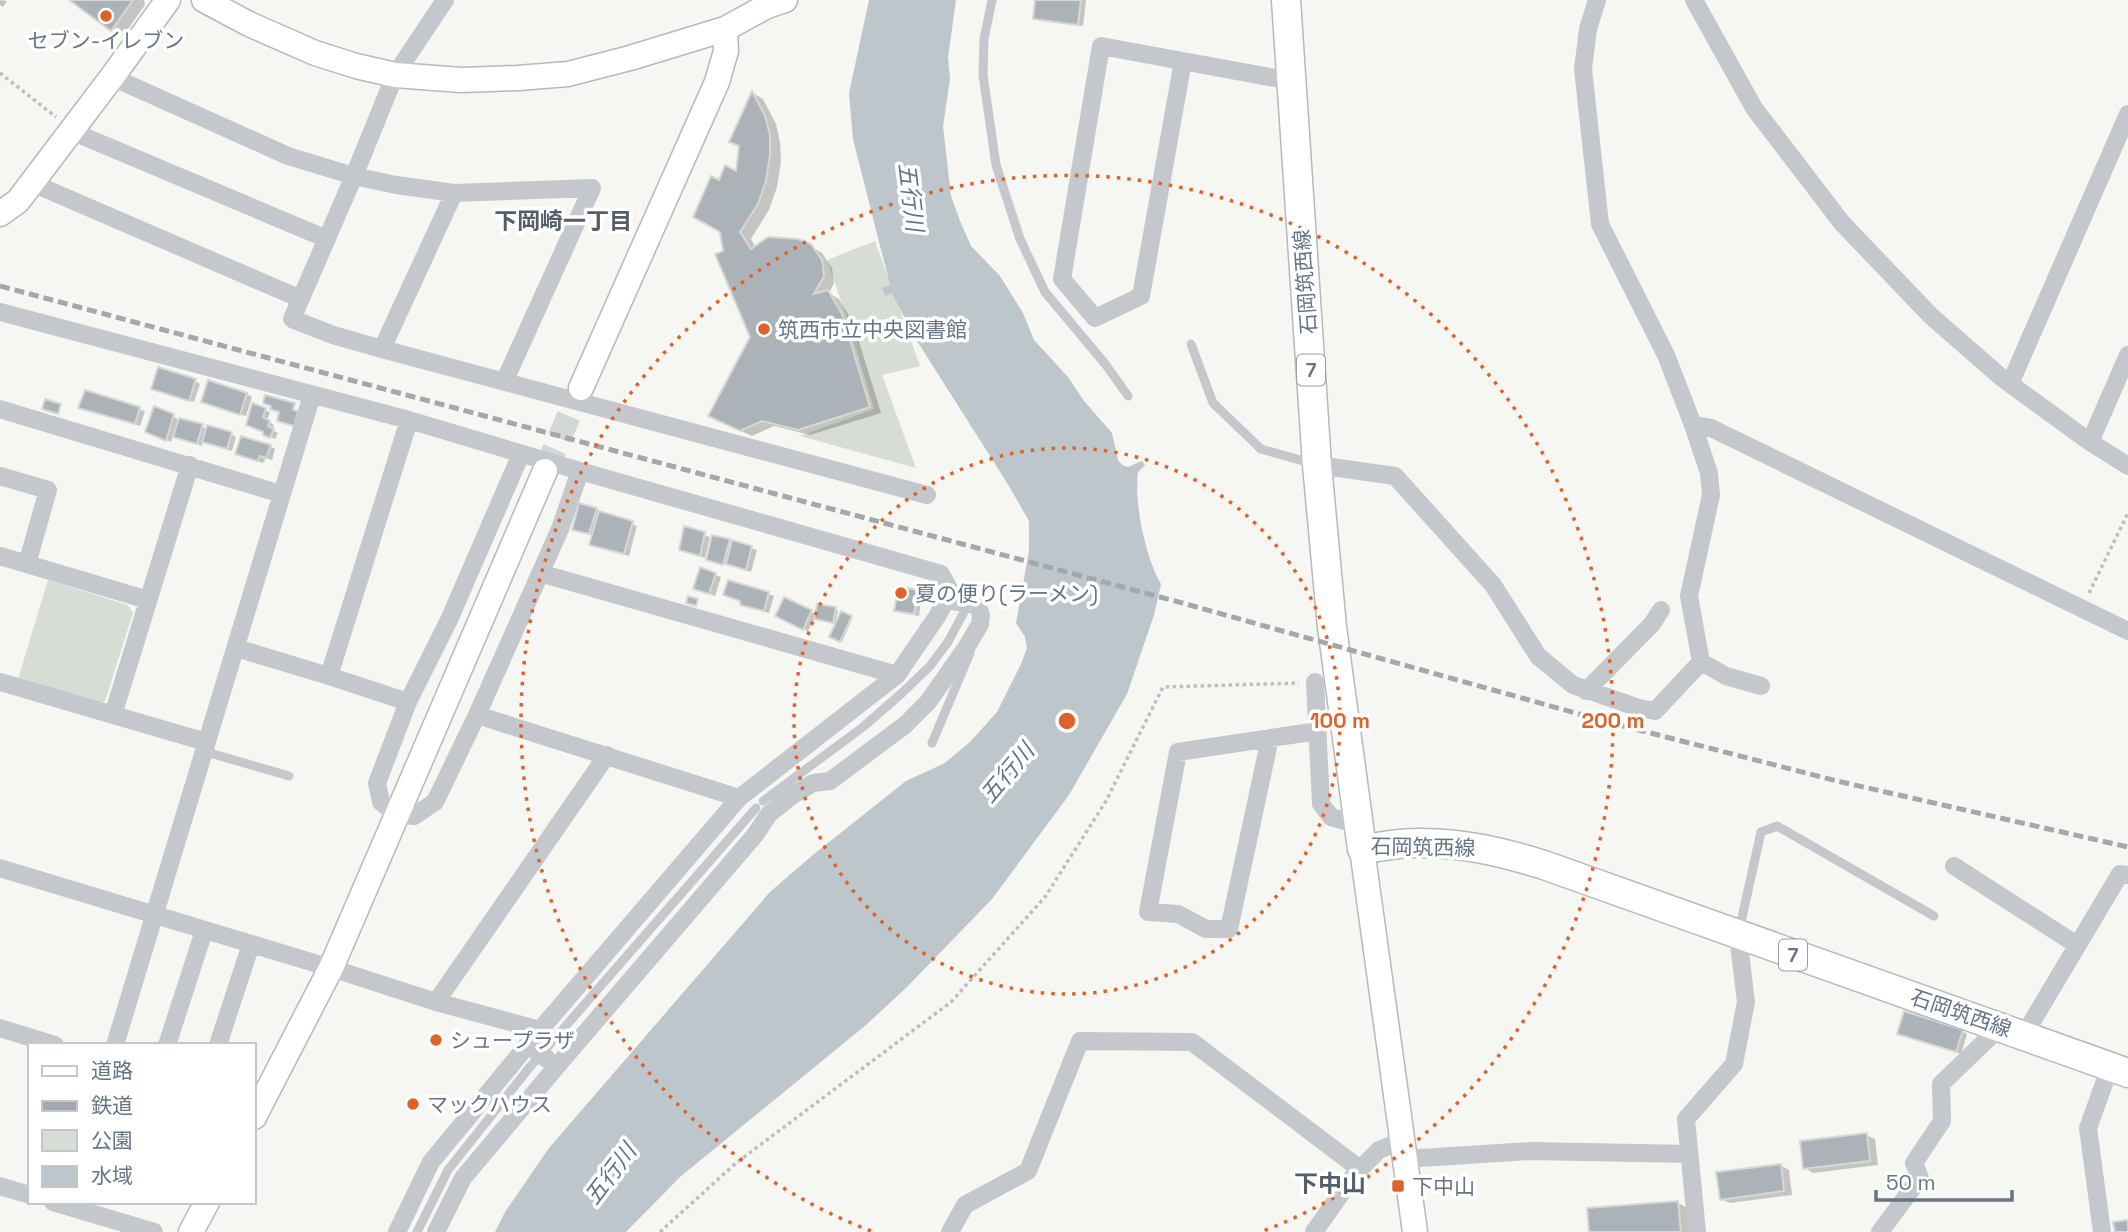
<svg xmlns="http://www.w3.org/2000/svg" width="2128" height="1232" viewBox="0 0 2128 1232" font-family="'Space Grotesk','Noto Sans JP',sans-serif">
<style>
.green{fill:#d7ddd4}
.water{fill:#bcc6cb}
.shadow{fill:#0003}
.building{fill:#abb2b8;stroke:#d7d8d5;stroke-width:2}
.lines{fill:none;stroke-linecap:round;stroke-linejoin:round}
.secondary-tunnel{stroke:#d2d6d7;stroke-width:24;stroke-dasharray:24 12;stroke-linecap:butt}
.secondary-casing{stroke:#b4b9be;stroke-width:27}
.primary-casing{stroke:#b5b9bd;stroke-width:31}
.path{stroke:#bcbec0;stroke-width:3.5;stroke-dasharray:3.5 3.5;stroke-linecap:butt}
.lane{stroke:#c4c7cb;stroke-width:9}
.street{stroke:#c4c7cb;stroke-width:18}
.secondary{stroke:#fff;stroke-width:24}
.primary{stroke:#fff;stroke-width:28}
.rail{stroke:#a3a8ae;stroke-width:5;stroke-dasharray:10 5;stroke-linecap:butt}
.street-bridge{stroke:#c4c7cb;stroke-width:18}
.ring{fill:none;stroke:#e16229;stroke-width:3.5;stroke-dasharray:3.5 7}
.poi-dot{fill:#e16229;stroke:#fff;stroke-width:2.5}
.labels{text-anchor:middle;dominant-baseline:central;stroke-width:7;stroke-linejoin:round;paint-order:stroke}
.shield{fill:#fff;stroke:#949ea9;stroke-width:2}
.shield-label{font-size:19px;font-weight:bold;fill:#667484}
.poi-label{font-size:21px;fill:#667484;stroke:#fff;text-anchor:start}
.street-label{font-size:21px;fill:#667484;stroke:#fff}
.water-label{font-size:23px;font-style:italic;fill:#617580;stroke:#fff}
.neighbourhood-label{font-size:23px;font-weight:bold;fill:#535e69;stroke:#fff}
.quarter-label{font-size:24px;font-weight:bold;fill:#535e69;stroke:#fff}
.centre{fill:#e16229;stroke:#fff;stroke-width:3.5}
.ring-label{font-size:21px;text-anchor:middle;font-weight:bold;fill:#e16229;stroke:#fff;stroke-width:7;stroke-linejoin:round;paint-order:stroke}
</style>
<rect width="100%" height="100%" fill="#f6f6f3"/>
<path class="green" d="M875,241L920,366L882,375L916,468L800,436L874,409L847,318L827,260Z
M48,580L128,605L133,613L105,701L99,704L18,679Z"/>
<path class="water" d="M869,0H956L948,57L950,79L943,126L951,196L960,221L971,246L1000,276L1023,313L1034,340L1068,377L1084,401L1112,433L1118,460L1122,465L1128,467L1142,461L1145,465L1138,472C1134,504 1145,556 1161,584L1154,615L1127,694L1069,795L992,899L906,988L866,1025L680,1177L626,1232H495L505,1212L549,1148L770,892L814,854L906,781L945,763L971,741L997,712L1021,664L1027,648L1025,637L1016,623L1029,551V521L1009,486L912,333L892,293L885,296L882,288L890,285L853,139L849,93Z"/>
<path class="shadow" d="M0,0L7,1L3,7L0,5Z
M72,0H144L145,5L123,36Z
M1037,0H1086L1083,26L1040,21L1035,18Z
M753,93L763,99L776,124L780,142L781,162L777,187L769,210L751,239L756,248L810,246L822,253L832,268L834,283L829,293L839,299L853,322L881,413L810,435L774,426L752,436L721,422L752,337L725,252L720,182L737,174Z
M195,381L200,384L194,402L158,391Z
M86,392L145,411L140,426L85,410Z
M247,394L252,397L246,416L208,404Z
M253,406L270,412L267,421L274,425L272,430L278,433L275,439L270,437Z
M155,409L173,416L178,420L208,429L231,434L236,437L232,451L203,441L202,446L173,435L171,442L152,434Z
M270,446L275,449L272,460L266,458L263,463L242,456Z
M596,509L637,526L629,556L596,547L591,544L594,536L574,529Z
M685,529L710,537L705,558L681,549Z
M729,541L757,550L751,572L708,559Z
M701,570L721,577L715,596L695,588Z
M729,582L774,596L769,613L747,607Z
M917,591L922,594L919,616L901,613L896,610Z
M818,606L838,610L835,623L815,618L808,631L777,616L811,612L817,615Z
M842,614L852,619L842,642L832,637Z
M1962,1031L1967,1034L1961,1054L1904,1036Z
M1866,1135L1875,1139L1878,1165L1813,1173L1805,1168Z
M1780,1165L1789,1170L1792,1195L1730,1203L1721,1199Z
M1678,1203L1689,1209L1691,1232H1591Z"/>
<path class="building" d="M69,0H133L111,31Z
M1035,0H1081L1078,25L1033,19Z
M752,91L765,116L770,135V155L766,181L758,204L740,232L751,249L768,237L798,239L811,244L822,260L824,276L814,294L828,290L842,314L870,407L798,430L762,421L740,431L708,416L750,337L715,254L723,251L720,232L693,217L711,176L719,180L725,165L736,171L739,146L729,142Z
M158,367L196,379L189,401L151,389Z
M208,380L247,393L240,415L201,402Z
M85,390L140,407L135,424L78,408Z
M265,395L295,403L293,410L298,411L294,426L277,421L279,412L270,409L271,406L263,403Z
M45,399L61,404L58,414L42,409Z
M252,403L266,408L263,417L270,421L268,426L274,429L270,438L263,435V432L246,425Z
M154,406L174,414L166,441L145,432Z
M179,418L203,424L197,444L173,437Z
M207,425L232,432L227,449L202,442Z
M241,436L271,445L266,458L260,456L257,461L235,454Z
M579,503L597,508L589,534L572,530Z
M599,511L633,521L624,554L589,545Z
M684,526L705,532L700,556L679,550Z
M712,535L730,539L723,565L706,560Z
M732,540L752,546L746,570L726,564Z
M700,567L716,573L709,594L693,589Z
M728,580L769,592L764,611L740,605V601L723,595Z
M899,586L918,590L914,614L894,611Z
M688,596L698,599L696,606L686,603Z
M784,597L812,610L803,630L775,616Z
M817,604L836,607L833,623L814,619Z
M841,611L852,616L840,642L829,637Z
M1904,1011L1963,1030L1956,1052L1897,1034Z
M1867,1133L1870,1161L1803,1169L1800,1141Z
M1781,1164L1784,1191L1720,1200L1716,1172Z
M1678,1201L1681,1232H1589L1587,1208Z
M2128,1220V1232H2115L2113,1222Z"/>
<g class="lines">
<path class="secondary-tunnel" d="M545,471L581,388"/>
<defs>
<path id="secondary" d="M204,0L249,24L315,53L356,66L395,75L461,80L518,78L568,74L630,58L725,29L767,6L785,0
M0,214L18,201L112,77L168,0
M581,388L717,82L726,51L725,29
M1362,849L1415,1232
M254,1117L331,968L545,471
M191,1232L207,1202"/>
<path id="primary" d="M1286,0L1317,465L1332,627L1362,849C1380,847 1398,843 1416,843C1461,842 1502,852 1544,865L2128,1073"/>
</defs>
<use href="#secondary" class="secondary-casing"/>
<use href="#primary" class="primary-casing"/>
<path class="path" d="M0,73L56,117
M2089,593L2128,513
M660,1232L736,1163L951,1002L1045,897L1106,801L1163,687L1299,683"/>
<path class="lane" d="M992,0L984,39L983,75L996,165L1020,239L1045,292L1106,365L1128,396
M1191,344L1213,403L1261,449L1314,464
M932,743L970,653
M203,751L289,776
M763,801L863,727L902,693L930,666L948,642L965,610
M1739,931L1761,832L1777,826L1934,916
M417,1232L448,1170L529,1068L756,808"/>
<path class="street" d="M445,0L395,75L354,176L292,319L333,335L382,349L927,495
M1597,0L1588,29L1583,69L1600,224L1666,355L1693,425L1709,473L1711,495L1689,596L1701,662L1726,676L1761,686
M1694,0L1754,108L1842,223L1931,316L2002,378L2090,442L2128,466
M1183,61L1141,296L1095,318L1062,279L1101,46L1291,81
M112,77L288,156L354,176L396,185L454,193L592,188L505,380
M71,131L327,239
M32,183L301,299
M0,312L409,420L580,471L941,574L950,591L938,615L897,675L739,798L540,1030L431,1162L397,1232
M382,349L454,193
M2010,384L2128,114
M0,409L281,494
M1693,425L1711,428L2128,631
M2090,442L2128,355
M521,454L449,620L408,702L377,783L381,802L396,814L414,816L435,802L477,715L560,529L580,471
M1317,465L1395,476L1493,585L1538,656L1573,685L1639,708L1655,711L1701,662
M0,476L48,490L27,564
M0,556L148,600
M540,573L897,675
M236,648L329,676L408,702
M329,676L409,420
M0,682L206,742
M1315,682L1321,804L1331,817L1359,825
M1586,691L1652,624L1661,610
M113,715L190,465
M477,715L739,798
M1270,738L1229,929H1206L1178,914L1148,912L1178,752L1318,731
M1954,866L2077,945
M0,868L331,968L436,1002L540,1030
M436,1002L607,755
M0,1028L55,1045
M2024,1035L2120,874L2128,875
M115,1045L312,395
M167,1045L204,931
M218,1045L251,944
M1404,1159L1531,1151L1689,1154
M0,1186L30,1195
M53,1202L154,1232
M436,1232L463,1178L557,1066L755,835L769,814L793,795L813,783L830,781L905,725L928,702L966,648L980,624L981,615L977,605L946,600
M950,1232L965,1205L1028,1171L1080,1041L1192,1042L1360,1169
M1314,1232L1355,1174L1379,1150L1401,1141
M1697,1232L1686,1119L1734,1064L1746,1002L1738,936
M1880,1232L1920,1178L1914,1163L1942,1121L1941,1084L2000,1027
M2102,1232L2088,1128L2110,1067"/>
<use href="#secondary" class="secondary"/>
<use href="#primary" class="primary"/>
<path class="rail" d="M0,286L1186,604L1604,721L1837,781L2128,847"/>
<path class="street-bridge" d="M534,1049L547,1059"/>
</g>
<g class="ring">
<circle cx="1067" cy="721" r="273"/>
<path d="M871 1231A546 546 0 1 1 1263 1231"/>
</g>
<g class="poi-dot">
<circle cx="106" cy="16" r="7"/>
<circle cx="764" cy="329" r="7"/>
<circle cx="901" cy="593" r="7"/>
<circle cx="436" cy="1040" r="7"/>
<circle cx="413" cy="1104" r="7"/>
<rect x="1391" y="1179" width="14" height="14" rx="3.5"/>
</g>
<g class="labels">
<g class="shield">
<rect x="1297" y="354.5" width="28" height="31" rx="5"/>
<rect x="1779" y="939.5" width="28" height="31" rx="5"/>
</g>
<g class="shield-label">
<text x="1311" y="370">7</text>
<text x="1793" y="955">7</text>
</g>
<g class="poi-label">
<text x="106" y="40" text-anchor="middle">セブン-イレブン</text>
<text x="778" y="329">筑西市立中央図書館</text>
<text x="915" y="593">夏の便り(ラーメン)</text>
<text x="450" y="1040">シュープラザ</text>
<text x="427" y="1104">マックハウス</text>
<text x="1412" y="1186">下中山</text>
</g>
<g class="street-label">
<text transform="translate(1305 282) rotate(-94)">石岡筑西線</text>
<text transform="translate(1423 847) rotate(1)">石岡筑西線</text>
<text transform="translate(1961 1013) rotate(19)">石岡筑西線</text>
</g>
<g class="water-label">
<text transform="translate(911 197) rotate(83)">五行川</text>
<text transform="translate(1007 773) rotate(-50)">五行川</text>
<text transform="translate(610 1174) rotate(-53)">五行川</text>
</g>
<g class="neighbourhood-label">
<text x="563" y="221">下岡崎一丁目</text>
</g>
<g class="quarter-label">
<text x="1330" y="1183">下中山</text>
</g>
</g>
<circle cx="1067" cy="721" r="10" class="centre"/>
<g class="ring-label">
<text x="1340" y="728">100 m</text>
<text x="1613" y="728">200 m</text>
</g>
<rect x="28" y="1043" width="228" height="161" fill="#ffffff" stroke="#c2c7ce" stroke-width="2"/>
<rect x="42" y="1066" width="35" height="10" fill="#ffffff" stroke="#c2c7ce" stroke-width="2"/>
<text x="91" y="1078" font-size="21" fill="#667484">道路</text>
<rect x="42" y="1101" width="35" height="10" fill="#a3a8ae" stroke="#c2c7ce" stroke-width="2"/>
<text x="91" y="1113" font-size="21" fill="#667484">鉄道</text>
<rect x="42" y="1130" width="35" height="21" fill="#d7ddd4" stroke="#c2c7ce" stroke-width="2"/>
<text x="91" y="1148" font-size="21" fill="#667484">公園</text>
<rect x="42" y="1166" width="35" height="21" fill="#bcc6cb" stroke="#c2c7ce" stroke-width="2"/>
<text x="91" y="1183" font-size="21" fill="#667484">水域</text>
<path d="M1876 1190v10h136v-10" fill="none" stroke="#667484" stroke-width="3.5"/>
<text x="1886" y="1190" font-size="21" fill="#667484" stroke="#ffffff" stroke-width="5" paint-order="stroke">50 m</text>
</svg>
